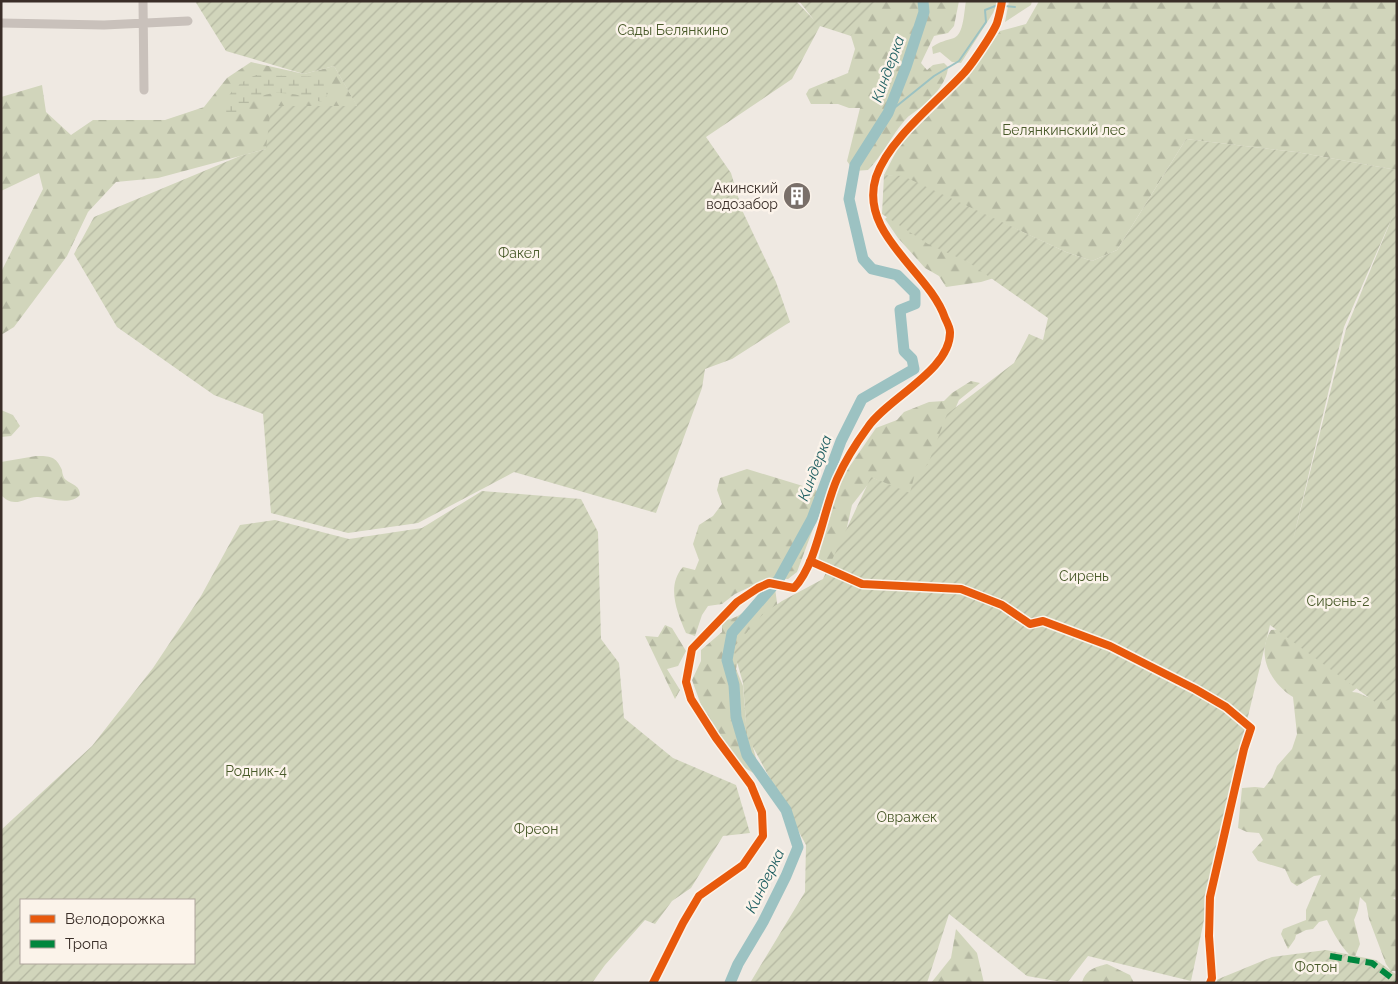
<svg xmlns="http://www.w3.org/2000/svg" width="1398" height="984" viewBox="0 0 1398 984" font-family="Raleway,sans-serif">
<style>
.grass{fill:#d1d5bb}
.forest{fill:url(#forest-firs)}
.wetland{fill:url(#wetland-marsh)}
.garden{fill:url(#garden-furrows);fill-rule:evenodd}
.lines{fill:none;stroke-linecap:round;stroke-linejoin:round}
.stream{stroke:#9cc2c2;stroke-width:2}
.river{stroke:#9cc2c2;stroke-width:11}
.minor{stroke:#c9c1bb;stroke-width:9}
.quiet{stroke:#00873e;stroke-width:6;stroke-dasharray:12 6;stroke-linecap:butt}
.cycleway-casing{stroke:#fbf3ea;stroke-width:11}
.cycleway{stroke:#e8590c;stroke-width:8}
.labels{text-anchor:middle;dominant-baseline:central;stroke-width:5;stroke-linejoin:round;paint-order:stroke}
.park-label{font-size:14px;fill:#495a2a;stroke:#fbf3ea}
.poi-label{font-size:14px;fill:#3a2e28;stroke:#fbf3ea;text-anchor:end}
.water-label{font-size:15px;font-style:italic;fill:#1a5c5f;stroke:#fbf3ea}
</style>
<defs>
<pattern id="forest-firs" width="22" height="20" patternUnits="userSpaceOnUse" patternTransform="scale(1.25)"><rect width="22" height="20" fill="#d1d5bb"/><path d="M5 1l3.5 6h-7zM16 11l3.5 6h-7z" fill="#b4b7a1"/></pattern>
<pattern id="wetland-marsh" width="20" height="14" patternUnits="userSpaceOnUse" patternTransform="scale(1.25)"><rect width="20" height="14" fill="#d1d5bb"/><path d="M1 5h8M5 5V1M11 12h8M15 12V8" fill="none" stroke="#b4b7a1"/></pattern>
<pattern id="garden-furrows" width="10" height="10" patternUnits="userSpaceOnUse" patternTransform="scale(1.25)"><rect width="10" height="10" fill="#d1d5bb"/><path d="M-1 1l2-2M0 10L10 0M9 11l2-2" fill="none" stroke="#b4b7a1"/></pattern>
</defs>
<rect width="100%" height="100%" fill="#efe9e2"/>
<path class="grass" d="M966,1H998L993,13L961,63L952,62L940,52L933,54L932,47C941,41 945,41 954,38C964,34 964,11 966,1Z
M1009,1H1032L1031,5L1005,22Z"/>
<path class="forest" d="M877,1H959L954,26L948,33L934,36L921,63L927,70L933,65L944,63L948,67C947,83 933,97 920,108C915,112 909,115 905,120C891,136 883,155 868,170L854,171L847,161L860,108H849L838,104H811L806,94L809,89L848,73L855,49L851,36C859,24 866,11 877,1Z
M1039,1H1397V170L1296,152L1186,139L1117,250L1092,261L1066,252L903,177L884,175L900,144L969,76L1000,31L1026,24Z
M251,62L304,74L334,66L358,107L266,149L158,178L116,182L88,212L67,256L14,327L1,335V272L43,189L39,173L1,191V97L42,85L46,112L71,135L93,120H165L204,107L227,78Z
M891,213L994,278L981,282L946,287L939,276L925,268L898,238L885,219Z
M971,381L980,383L959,400L934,457L912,496L873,478L852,505L847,527L843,563L837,566L818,560L827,519L843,476L876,428L897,420L904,412L929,402L944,401L952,393Z
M1,410L13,415L20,426L11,436L1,437Z
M36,456C50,456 56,456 62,470C62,473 63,475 64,478C70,485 80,484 80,495C70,506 51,498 38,497C31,496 23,502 15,502C9,502 5,499 1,495V462Z
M747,469L816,490L823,502L797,572L788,579L769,578L735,594L722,604L708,606L702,615L695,636L686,633C677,612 666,586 683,567L695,570L699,560L693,544L699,525L713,516L722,504L717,490L720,478Z
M775,588L778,610L754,630H749L743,639L736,669L743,686L746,723L756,758L755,774L740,765L730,748L721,738L701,705L692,680L701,661V650L722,632V621C744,617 748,608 761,591Z
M665,625L672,628L686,651L678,666L667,669L680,690L675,699L645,636L658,637Z
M1281,629L1363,683L1352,692C1359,692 1362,695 1368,697C1377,701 1388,699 1397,696V897L1393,898L1397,901V971H1391L1386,964L1369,919L1366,903L1360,897L1358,910L1354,920L1360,944L1354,959C1343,950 1333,933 1327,920L1319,922L1313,929L1306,930L1296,935L1295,939L1288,949L1281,934L1283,929L1306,920V910L1321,875L1314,876L1297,886L1291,882L1285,869L1258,861L1252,852L1263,840L1259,833L1247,832L1238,828L1242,788L1255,787L1264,788L1272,778L1277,766L1292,749L1297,734L1293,697C1271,684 1255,654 1271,630Z
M956,929L977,953L984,983H931L951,958Z
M1107,964L1130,975L1134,983H1082C1085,970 1095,967 1107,964Z"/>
<path class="wetland" d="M256,75L323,77L328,94L321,102C298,94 273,87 252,101C243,107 235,116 228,123L221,108C231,91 237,83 256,75Z"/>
<path class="garden" d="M195,1H796L814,20L799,1H877L851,36L820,26L792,79L706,137L731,173L742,210L776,282L790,322L732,359L705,369L702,388L656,513L514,472L418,523L348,533L271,513L263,414L214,395L117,327L74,254L94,217L240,156L266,149L271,106H357L334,66L304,74L226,51Z
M1186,139L1296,152L1397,170V699L1375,702L1270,625L1244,733L1191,981L1088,956L1067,983L1027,976L949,914L927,983H750L805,892L806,845L747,736L743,683L733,648L764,613L782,601L823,579L871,477L910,493L914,477L928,464L947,414L1014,363L1029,334L1043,340L1048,318L968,262L928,244L882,214L884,175L903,176L1066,252L1092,261L1117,250ZM1394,213L1346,329L1293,540L1344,327Z
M482,491L581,499L598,532L601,639L619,663L624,718L673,758L736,785L750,833L723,836L691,888L672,901L655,924L645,920L605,965L592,983H1V830L92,746L153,668L201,596L240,525L275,520L349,539L422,528ZM194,900V963H21V900Z
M1326,950L1376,960L1397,975V983H1211L1212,978L1216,980L1272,957Z"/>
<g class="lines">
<path class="stream" d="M1005,6L1015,7
M888,113L934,76L959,61L986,22L985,10L998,5"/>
<path class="river" d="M730,983L738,964L763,922L786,876L798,847L786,810L747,755L736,717L734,685L727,660L732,633L779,579L812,519L841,441L862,399L914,369L912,359L904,351L900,310L915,304V293L897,275L872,269L863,259L849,199L855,165L888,113L906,67L924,12L923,1"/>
<path class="minor" d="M143,1L144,90
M1,23L104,25L188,21
M810,561L862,584L961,589L1002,605L1030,624L1043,621L1110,646L1195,689L1226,707L1251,728L1244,749L1210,897L1209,936L1212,978L1210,983
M653,983L683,923L699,896L743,865L763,836L762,812L751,785L716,738L691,699L686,682L692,649L737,602L758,588L769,583L794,588C817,564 823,511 837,479C844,463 857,442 868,427C888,398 951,370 950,332C950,328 947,322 945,318C929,271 858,234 876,177C889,139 936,103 963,74C971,66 993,33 997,23C999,16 1001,8 1002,1"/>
<path class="quiet" d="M1330,956L1372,963L1397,982"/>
<defs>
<path id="cycleway" d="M810,561L862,584L961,589L1002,605L1030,624L1043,621L1110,646L1195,689L1226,707L1251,728L1244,749L1210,897L1209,936L1212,978L1210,983
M653,983L683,923L699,896L743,865L763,836L762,812L751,785L716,738L691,699L686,682L692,649L737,602L758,588L769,583L794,588C817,564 823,511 837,479C844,463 857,442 868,427C888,398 951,370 950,332C950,328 947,322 945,318C929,271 858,234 876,177C889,139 936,103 963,74C971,66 993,33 997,23C999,16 1001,8 1002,1"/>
</defs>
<use href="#cycleway" class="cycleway-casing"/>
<use href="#cycleway" class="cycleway"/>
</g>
<defs>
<symbol id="building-disc" viewBox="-11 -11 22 22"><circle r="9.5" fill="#796f69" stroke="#fbf3ea"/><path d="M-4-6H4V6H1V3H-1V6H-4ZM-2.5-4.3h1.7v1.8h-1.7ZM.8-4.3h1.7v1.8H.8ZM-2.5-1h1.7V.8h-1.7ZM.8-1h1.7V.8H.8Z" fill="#fff"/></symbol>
</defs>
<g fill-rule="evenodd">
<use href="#building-disc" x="781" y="180" width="32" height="32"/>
</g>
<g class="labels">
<g class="park-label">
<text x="673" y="30">Сады Белянкино</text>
<text x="1064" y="130">Белянкинский лес</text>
<text x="519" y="253">Факел</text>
<text x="1084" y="576">Сирень</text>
<text x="1338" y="601">Сирень-2</text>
<text x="256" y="771">Родник-4</text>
<text x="907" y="817">Овражек</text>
<text x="536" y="829">Фреон</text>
<text x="1316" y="967">Фотон</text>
</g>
<g class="poi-label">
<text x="778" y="188">Акинский<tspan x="778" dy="16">водозабор</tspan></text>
</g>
<g class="water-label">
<text transform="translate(888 69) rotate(-70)">Киндерка</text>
<text transform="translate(815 468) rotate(-69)">Киндерка</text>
<text transform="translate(765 881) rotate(-64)">Киндерка</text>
</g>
</g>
<rect width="1398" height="984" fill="none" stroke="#3a2e28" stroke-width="5"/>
<rect x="20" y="899" width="175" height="65" fill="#fbf3ea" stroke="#aea49c"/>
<rect x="30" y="915" width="25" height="8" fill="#e8590c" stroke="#aea49c"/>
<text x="65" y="924" font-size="15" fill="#3a2e28">Велодорожка</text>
<rect x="30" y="940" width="25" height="8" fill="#00873e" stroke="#aea49c"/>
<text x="65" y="949" font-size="15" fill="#3a2e28">Тропа</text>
</svg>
